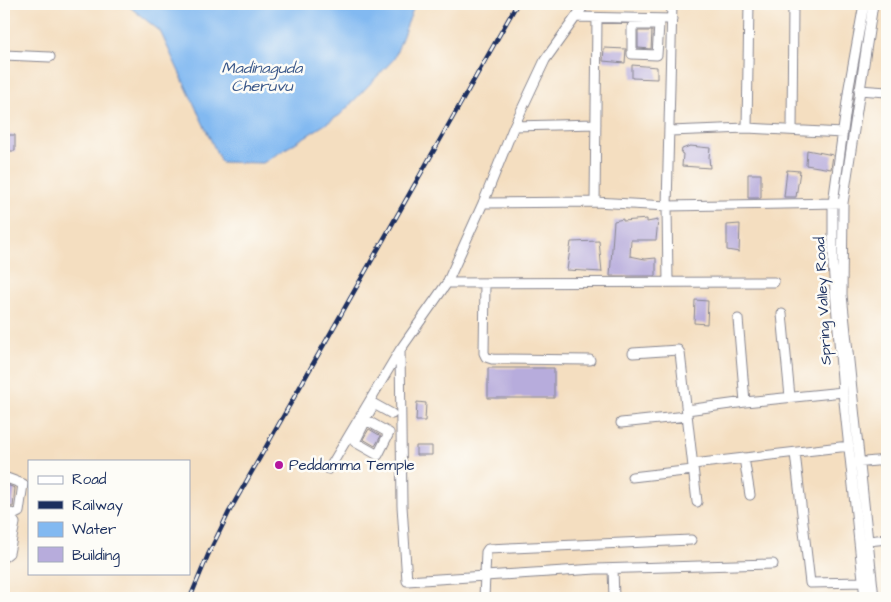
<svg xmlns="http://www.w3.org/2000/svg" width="891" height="602" viewBox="0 0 891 602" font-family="'Architects Daughter',sans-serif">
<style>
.water{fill:#82b9f1;stroke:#4e74a8}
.building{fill:#b7acdc}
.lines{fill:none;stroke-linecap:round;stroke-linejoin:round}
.minor-casing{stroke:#88868f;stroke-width:11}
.minor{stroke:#fff;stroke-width:9}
.rail-casing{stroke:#1b2f5e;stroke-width:4.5}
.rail{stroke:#fdfcf7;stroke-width:2.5;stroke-dasharray:8;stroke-linecap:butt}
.poi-dot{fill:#b5179e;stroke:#fdfcf7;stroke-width:2}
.labels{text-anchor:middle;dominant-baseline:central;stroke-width:5;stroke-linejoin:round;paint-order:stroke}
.street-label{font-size:15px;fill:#1b2f5e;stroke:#fdfcf7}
.poi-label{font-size:15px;fill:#1b2f5e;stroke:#fdfcf7;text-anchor:start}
.water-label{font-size:16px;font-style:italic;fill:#3a588a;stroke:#fdfcf7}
</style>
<rect width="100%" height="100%" fill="#fdfcf7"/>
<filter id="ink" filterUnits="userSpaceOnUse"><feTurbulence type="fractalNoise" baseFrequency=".02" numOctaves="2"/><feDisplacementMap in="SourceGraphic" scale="10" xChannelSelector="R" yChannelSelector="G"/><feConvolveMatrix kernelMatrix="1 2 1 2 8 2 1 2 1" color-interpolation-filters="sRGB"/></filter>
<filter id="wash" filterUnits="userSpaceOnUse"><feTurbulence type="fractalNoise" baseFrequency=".0096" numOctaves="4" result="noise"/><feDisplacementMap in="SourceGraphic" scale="20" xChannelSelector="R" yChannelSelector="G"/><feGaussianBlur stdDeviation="1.12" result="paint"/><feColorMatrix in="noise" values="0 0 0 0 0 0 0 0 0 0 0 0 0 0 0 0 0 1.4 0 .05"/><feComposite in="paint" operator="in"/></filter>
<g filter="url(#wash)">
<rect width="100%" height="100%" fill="#f4dec0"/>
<path class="water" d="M126,4H415L394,59L340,115L263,163L221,162L160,31Z"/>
<g id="blocks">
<path class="building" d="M638,31H652L651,49L638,48Z
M604,48L626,49L625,63L603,61Z
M632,65L657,67V79L632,78Z
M4,135H15V151H4Z
M690,146L710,148L709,157L710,168L682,166L683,154L681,153L682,149Z
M807,150L833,155L831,169L806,165Z
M787,170L800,171L796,197H784Z
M748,174H761V198H748Z
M623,219V221L647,219V222L658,220L656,240H631L630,256L645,259L656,258V276H610L614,221Z
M740,224L739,252L727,250V225Z
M599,241L602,272L567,270L571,242Z
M695,300L708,301L707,324L694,323Z
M488,368H554V398H488Z
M417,402L426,403L425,421H416Z
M369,429L381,436L375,446L363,439Z
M416,446H432V455H416Z
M4,484L15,488L13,507L4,506Z"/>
</g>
</g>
<g filter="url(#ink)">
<use href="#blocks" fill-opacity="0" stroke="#88868f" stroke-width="1"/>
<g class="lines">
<defs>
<path id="minor" d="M864,4L849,87L833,203V265L843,392L865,598
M873,4L843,203L842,295L874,598
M576,17L672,19
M634,25H659L657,55L632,54V27Z
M4,55L50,57
M859,90L887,92
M514,126L596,124
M747,128L749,4
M792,129L793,4
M670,131L747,128L843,133
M595,202L597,18
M483,203L595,202L667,206L838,203
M668,282L667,206L672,4
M447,283L774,282
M485,283L484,353L486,357L492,359L590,360
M782,314L790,397
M738,319L745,402
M400,350L402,506L407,581L596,569L773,564
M633,353L678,350L680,353L697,502
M687,410L745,402L843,392
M369,413L374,404L392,414
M366,420L389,433L378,455L355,442Z
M621,423L687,416
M795,453L810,583L864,582
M744,458L750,495
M854,463L887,460
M693,464L849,446
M329,469L400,350L447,283L483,203L514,126L545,60L585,4
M4,477L23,484L19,512L15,514L4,512
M632,477L693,470
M4,518L12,519L15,523L9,553L4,557
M868,541L887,539
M613,569L614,598
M484,598L486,552L488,549L691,540"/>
</defs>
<use href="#minor" class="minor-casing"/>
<use href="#minor" class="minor"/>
<defs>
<path id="rail" d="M190,598L208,555L229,512L517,4"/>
</defs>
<use href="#rail" class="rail-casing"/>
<use href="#rail" class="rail"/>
</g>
</g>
<circle class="poi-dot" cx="279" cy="465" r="5"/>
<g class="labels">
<g class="street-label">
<text transform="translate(823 301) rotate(-93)">Spring Valley Road</text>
</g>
<g class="poi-label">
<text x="289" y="465">Peddamma Temple</text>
</g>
<g class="water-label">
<text x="262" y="68">Madinaguda<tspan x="262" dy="18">Cheruvu</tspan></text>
</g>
</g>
<rect width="891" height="602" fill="none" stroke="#fdfcf7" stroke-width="20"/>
<rect x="28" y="460" width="162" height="115" fill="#fdfcf7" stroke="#a3aaba"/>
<rect x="38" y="476" width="25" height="8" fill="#ffffff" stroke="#a3aaba"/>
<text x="72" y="484" font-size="15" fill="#1b2f5e">Road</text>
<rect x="38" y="501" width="25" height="8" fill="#1b2f5e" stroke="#a3aaba"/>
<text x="72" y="510" font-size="15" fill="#1b2f5e">Railway</text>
<rect x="38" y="522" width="25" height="15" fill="#82b9f1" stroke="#a3aaba"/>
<text x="72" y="534" font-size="15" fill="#1b2f5e">Water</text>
<rect x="38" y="547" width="25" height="15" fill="#b7acdc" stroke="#a3aaba"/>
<text x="72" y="560" font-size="15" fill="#1b2f5e">Building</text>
</svg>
